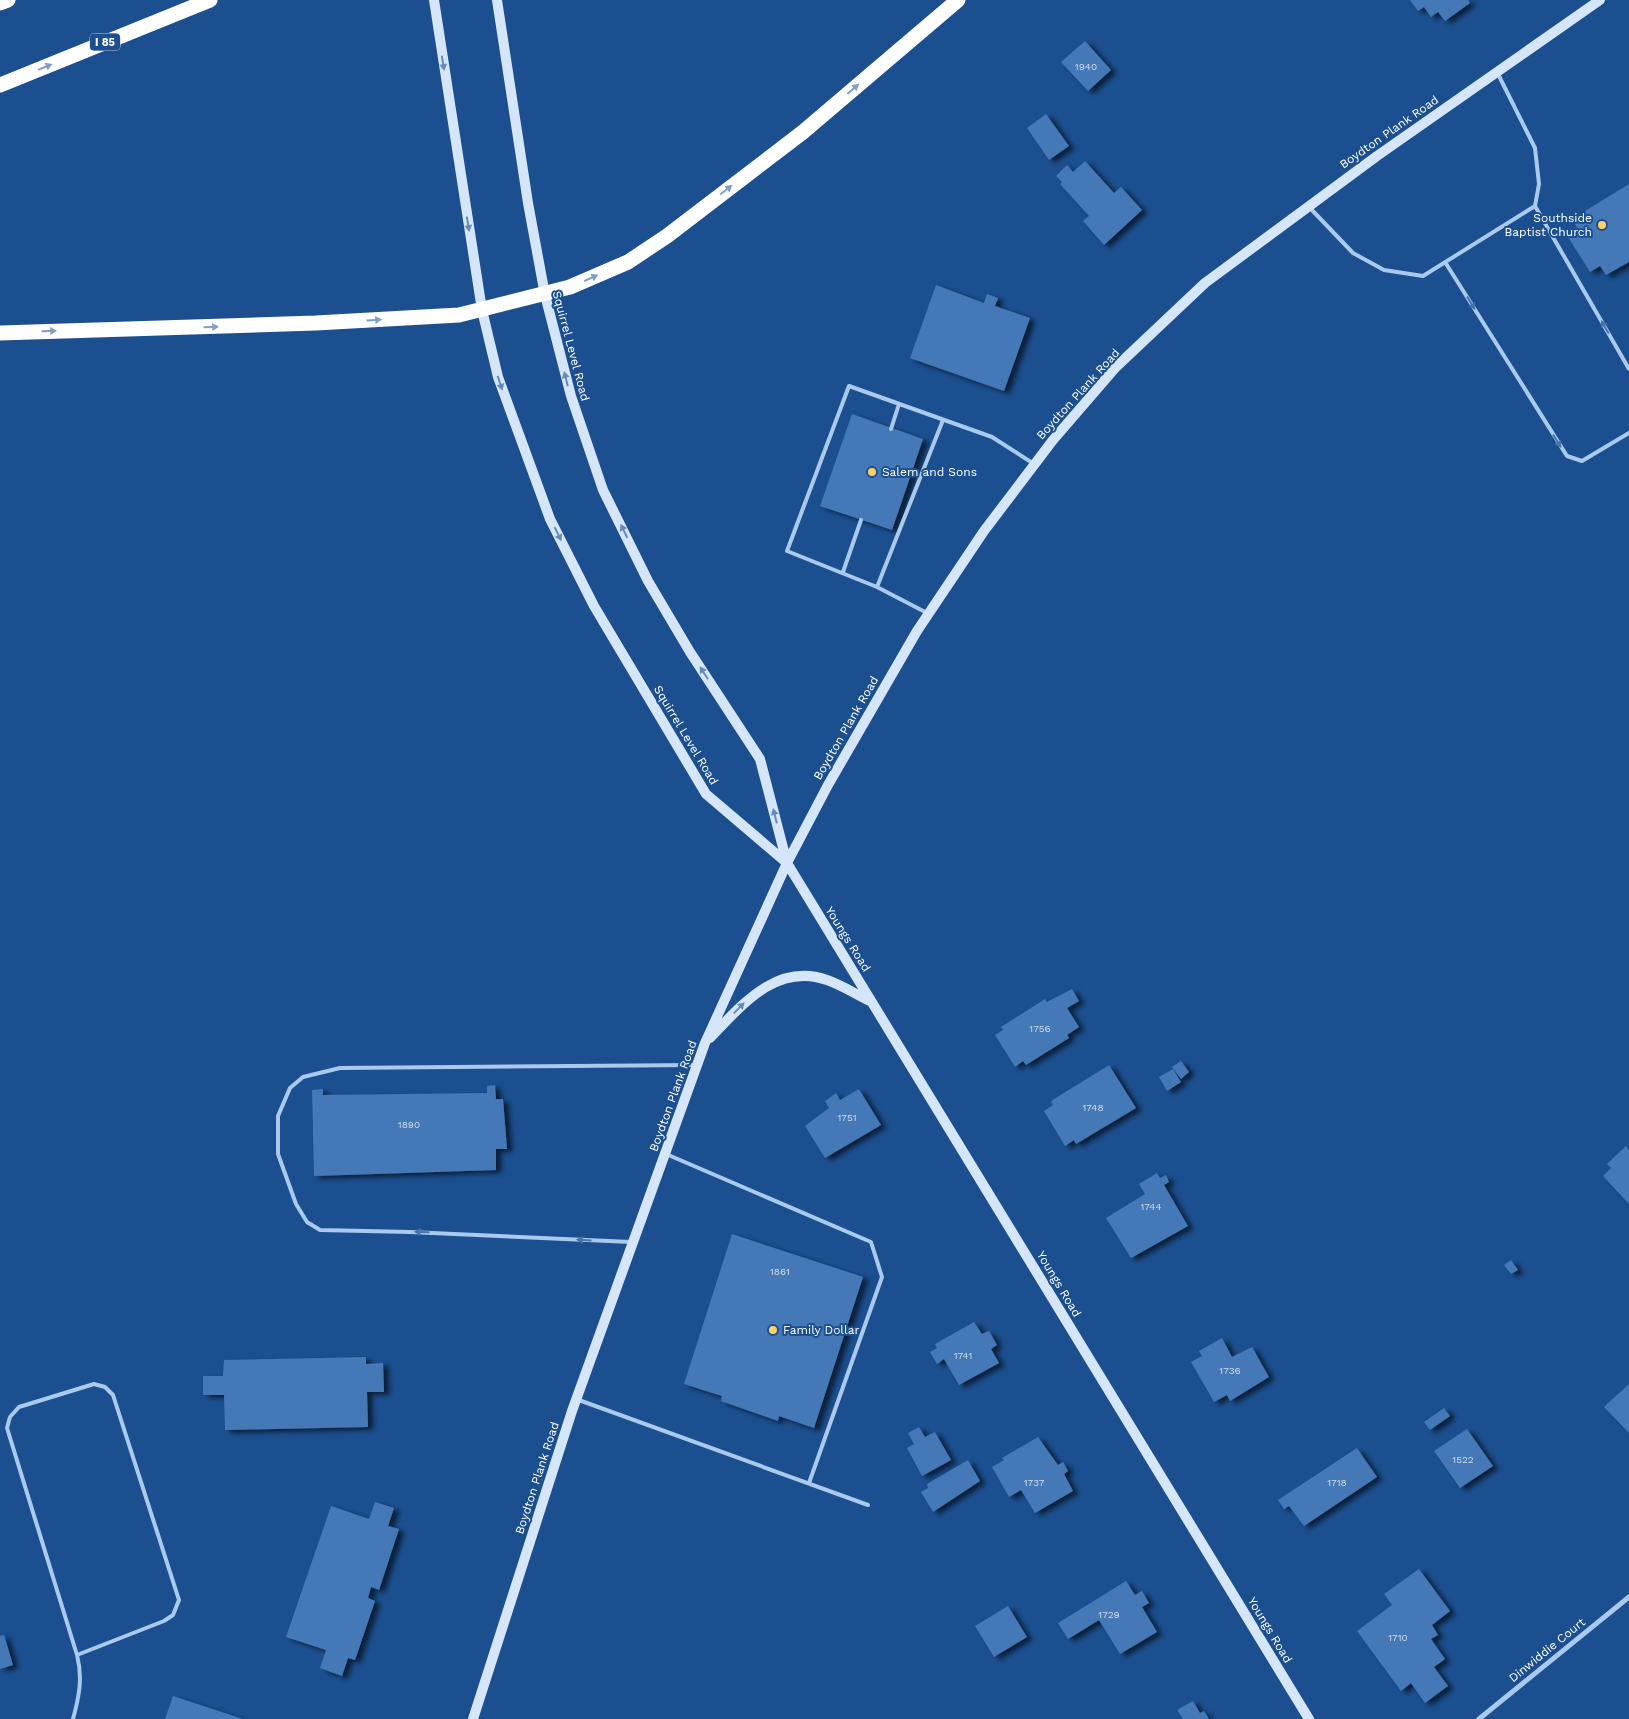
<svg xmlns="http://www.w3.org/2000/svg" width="1629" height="1719" viewBox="0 0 1629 1719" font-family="'Work Sans',sans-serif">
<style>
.building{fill:#4478b7;filter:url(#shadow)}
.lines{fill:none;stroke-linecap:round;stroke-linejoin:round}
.lane{stroke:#a9c9ee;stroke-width:4}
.street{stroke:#a9c9ee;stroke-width:5}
.secondary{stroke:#d6e6fa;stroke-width:10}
.highway{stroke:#fff;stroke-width:15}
.oneway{fill:#668bba}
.oneway2{fill:#829ec1}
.oneway3{fill:#4674ac}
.poi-dot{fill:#ffd166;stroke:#1b4f8f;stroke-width:2}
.labels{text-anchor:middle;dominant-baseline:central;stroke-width:4;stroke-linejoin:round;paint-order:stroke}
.number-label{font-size:10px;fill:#d0dded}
.shield{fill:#1b4f8f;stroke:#bbcadd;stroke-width:1}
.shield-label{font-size:11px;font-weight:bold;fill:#fff}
.street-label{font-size:12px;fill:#fff;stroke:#1b4f8f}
.poi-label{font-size:12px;fill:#fff;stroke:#1b4f8f;text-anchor:start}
</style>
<defs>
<filter id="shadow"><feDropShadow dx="5.5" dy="3" stdDeviation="2.5" flood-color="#0009"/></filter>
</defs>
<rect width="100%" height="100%" fill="#1b4f8f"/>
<path class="building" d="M1410,0H1468L1470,3L1445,21L1438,12L1431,17L1424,7L1418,11Z
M1085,41L1111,70L1088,91L1061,62Z
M1046,114L1069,146L1049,160L1027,128Z
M1085,161L1114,193L1121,187L1142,210L1104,245L1083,221L1089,216L1060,184L1062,182L1056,176L1067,165L1073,172Z
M1629,184V262L1606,275L1600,266L1590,272L1568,237L1579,231L1572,219Z
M936,285L984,303L987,294L998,298L995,306L1030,318L1004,391L910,358Z
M852,414L923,439L892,530L820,506Z
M1072,989L1079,1001L1067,1008L1079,1027L1067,1035L1069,1038L1026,1065L1023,1061L1015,1067L995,1035L1003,1030L1001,1027L1045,999L1047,1002Z
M1181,1061L1189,1072L1181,1079L1172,1067Z
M1109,1065L1136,1108L1076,1144L1074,1140L1065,1146L1044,1111L1053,1105L1051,1101Z
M1173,1069L1181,1082L1167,1091L1159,1077Z
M495,1085L496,1099H503L507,1149H496V1170L314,1176L312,1090L323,1089V1095L487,1093V1086Z
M859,1089L881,1125L825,1158L805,1126L829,1108L825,1101L836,1093L840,1100Z
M1626,1146L1629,1150V1204L1603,1176L1611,1168L1607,1164Z
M1157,1173L1160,1178L1166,1175L1169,1182L1164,1185L1188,1226L1131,1258L1106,1218L1145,1194L1139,1184Z
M732,1234L863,1277L814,1428L779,1416L778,1421L721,1401L722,1396L684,1384Z
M1511,1260L1518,1270L1511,1274L1504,1265Z
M974,1322L982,1334L989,1331L997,1345L991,1349L999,1363L959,1385L944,1359L937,1364L930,1352L937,1348L935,1344Z
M1222,1338L1232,1357L1252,1347L1269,1377L1230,1401L1227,1395L1214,1402L1191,1362L1202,1356L1199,1351Z
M366,1357V1364L383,1363L384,1392H367L368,1427L225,1430L224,1395H203V1376H223L224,1360Z
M1629,1384V1433L1604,1407Z
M1444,1408L1450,1416L1430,1430L1424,1422Z
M919,1427L925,1437L935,1432L951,1460L922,1476L907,1448L914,1444L908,1433Z
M1467,1429L1493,1466L1460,1488L1434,1451Z
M1038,1437L1058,1465L1063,1462L1068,1471L1064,1474L1073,1491L1035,1513L1021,1490L1009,1497L992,1467L1004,1460L1002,1458Z
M1357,1448L1377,1477L1304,1526L1289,1506L1284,1509L1278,1500Z
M968,1460L980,1481L933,1512L921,1492L928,1488L927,1484Z
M375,1502L394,1508L388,1526L399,1529L379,1590L371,1587L368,1598L375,1601L355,1660L348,1658L342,1676L320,1668L326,1650L286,1637L331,1506L369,1519Z
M1419,1569L1450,1611L1432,1625L1438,1635L1431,1639L1445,1659L1434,1667L1448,1686L1425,1703L1411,1683L1401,1691L1357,1631L1392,1605L1384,1594Z
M1126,1581L1135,1595L1142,1591L1149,1603L1142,1607L1157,1632L1120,1654L1099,1620L1068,1639L1058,1623Z
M1008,1606L1027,1637L994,1657L975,1626Z
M4,1635L13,1665L0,1669V1636Z
M173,1696L243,1719H165Z
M1193,1701L1200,1713L1204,1711L1209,1719H1183L1177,1710Z"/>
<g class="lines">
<path class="lane" d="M1535,206L1629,369
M1310,208L1353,253L1384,270L1423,276L1535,206L1539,184L1535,148L1498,74
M1445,262L1567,456L1582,461L1629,433
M891,429L899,404
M843,572L861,520
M877,587L943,420
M929,614L877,587L787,551L849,386L992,437L1034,464
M666,1154L871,1242L882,1277L809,1483
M631,1242L410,1232L320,1230L307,1222L296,1204L278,1154V1116L290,1088L303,1077L340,1068L697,1065
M94,1384L105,1387L113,1395L179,1600L173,1615L164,1621L77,1655L7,1428L10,1417L19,1407Z
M576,1399L868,1505
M73,1719C79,1697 83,1678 77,1655"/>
<path class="street" d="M1479,1719L1629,1597"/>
<path class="secondary" d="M434,0L482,310L498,377L550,519L594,606L706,794L787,863
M497,0L528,203L545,295L571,396L603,490L648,581L690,652L760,759L787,863L1309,1719
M710,1038C741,1006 776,962 827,980C842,985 857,995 872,1002
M473,1719L572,1411L705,1043L787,863L828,785L917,631L984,531L1053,440L1116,367L1205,283L1377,156L1600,0"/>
<path class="highway" d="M0,3L8,0
M0,85L210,0
M0,333L316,323L459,315L570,287L628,262L667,236L803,132L958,0"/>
</g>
<defs><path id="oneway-solid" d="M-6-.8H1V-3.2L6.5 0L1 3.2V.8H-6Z" transform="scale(1.25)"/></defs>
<g class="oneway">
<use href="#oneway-solid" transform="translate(443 63) rotate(81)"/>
<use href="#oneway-solid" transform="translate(468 224) rotate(81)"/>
<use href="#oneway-solid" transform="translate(566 379) rotate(-104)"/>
<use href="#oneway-solid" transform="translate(500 383) rotate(72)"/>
<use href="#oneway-solid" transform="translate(624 531) rotate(-116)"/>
<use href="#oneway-solid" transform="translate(558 534) rotate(64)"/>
<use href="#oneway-solid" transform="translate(704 673) rotate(-123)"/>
<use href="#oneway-solid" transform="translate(775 816) rotate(-104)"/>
<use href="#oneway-solid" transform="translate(739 1008) rotate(-46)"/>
</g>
<g class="oneway2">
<use href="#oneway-solid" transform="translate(45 67) rotate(-22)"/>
<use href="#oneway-solid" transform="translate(853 89) rotate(-41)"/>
<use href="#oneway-solid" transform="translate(726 190) rotate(-37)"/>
<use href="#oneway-solid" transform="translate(591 278) rotate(-24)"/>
<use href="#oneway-solid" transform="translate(374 320) rotate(-4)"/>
<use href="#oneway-solid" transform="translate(211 327) rotate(-2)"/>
<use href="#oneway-solid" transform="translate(49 331) rotate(-1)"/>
</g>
<g class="oneway3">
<use href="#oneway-solid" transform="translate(1471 303) rotate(58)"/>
<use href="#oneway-solid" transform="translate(1605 327) rotate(-120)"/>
<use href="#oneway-solid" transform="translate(1557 441) rotate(58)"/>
<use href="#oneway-solid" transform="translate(422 1232) rotate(-178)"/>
<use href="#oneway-solid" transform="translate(584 1240) rotate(-177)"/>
</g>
<g class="poi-dot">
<circle cx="1602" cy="225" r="5"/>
<circle cx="872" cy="472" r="5"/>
<circle cx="773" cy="1330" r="5"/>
</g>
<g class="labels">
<g class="number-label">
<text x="1086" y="66">1940</text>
<text x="1040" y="1028">1756</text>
<text x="1093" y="1107">1748</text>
<text x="847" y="1117">1751</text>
<text x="409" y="1124">1890</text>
<text x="1151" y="1206">1744</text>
<text x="780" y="1271">1861</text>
<text x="963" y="1355">1741</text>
<text x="1230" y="1370">1736</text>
<text x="1463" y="1459">1522</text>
<text x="1034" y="1482">1737</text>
<text x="1337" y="1482">1718</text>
<text x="1109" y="1614">1729</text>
<text x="1398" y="1637">1710</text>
</g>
<rect class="shield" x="90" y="33.5" width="30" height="17" rx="4"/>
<g class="shield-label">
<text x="105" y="42">I 85</text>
</g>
<g class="street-label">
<text transform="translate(1389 132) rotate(-35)">Boydton Plank Road</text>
<text transform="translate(571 346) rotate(75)">Squirrel Level Road</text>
<text transform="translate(1078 394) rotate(-48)">Boydton Plank Road</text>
<text transform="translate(846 728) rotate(-60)">Boydton Plank Road</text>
<text transform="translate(686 735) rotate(59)">Squirrel Level Road</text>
<text transform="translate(848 939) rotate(58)">Youngs Road</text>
<text transform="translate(673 1096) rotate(-70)">Boydton Plank Road</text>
<text transform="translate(1059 1284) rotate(59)">Youngs Road</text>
<text transform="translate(537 1478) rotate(-72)">Boydton Plank Road</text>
<text transform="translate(1270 1630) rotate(59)">Youngs Road</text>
<text transform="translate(1547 1650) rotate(-39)">Dinwiddie Court</text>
</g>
<g class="poi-label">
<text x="1592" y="218" text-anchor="end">Southside<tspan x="1592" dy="14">Baptist Church</tspan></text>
<text x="882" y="472">Salem and Sons</text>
<text x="783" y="1330">Family Dollar</text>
</g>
</g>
</svg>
